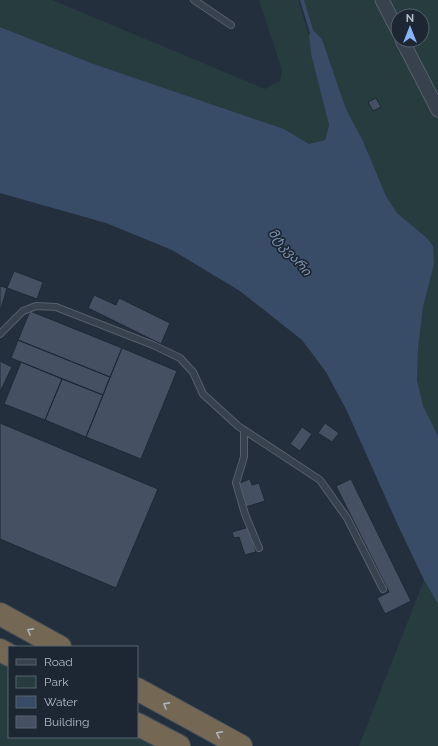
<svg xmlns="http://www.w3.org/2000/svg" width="438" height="746" viewBox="0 0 438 746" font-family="Raleway,'Noto Sans Georgian',sans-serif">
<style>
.green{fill:#263c3f;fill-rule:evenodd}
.water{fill:#394c67}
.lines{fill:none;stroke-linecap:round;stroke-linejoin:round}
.stream{stroke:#394c67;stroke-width:4}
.building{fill:#455162;stroke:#1f2835}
.lane-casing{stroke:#565f6c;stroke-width:8}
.street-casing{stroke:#565f6c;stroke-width:15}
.highway-casing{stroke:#434c59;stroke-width:24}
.lane{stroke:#38414e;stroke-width:6}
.street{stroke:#38414e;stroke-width:13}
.highway{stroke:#746855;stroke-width:22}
.oneway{stroke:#aeb4bd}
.labels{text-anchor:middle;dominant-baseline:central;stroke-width:3.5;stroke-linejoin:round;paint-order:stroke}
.water-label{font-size:13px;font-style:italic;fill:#7c92b1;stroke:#1d2633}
</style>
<rect width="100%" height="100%" fill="#242f3e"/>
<path class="green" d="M0,0H52L265,89L280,81L282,70L259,0H298L309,35L311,54L329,125L325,140L309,144L284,129L91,63L0,27Z
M304,0H438V436C433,427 427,417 423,406C407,362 425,292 433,246L427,238L397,213L386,196L363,141L346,109L322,39L314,31ZM398,16H422V40H398Z
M424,580L438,604V746H359Z
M0,663L9,668V737H137L155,746H0Z"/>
<path class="water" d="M0,27L91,63L284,129L309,144L325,140L329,125L311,54L309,35L314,31L322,39L346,109L363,141L386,196L397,213L427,238L433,246L434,264L423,307L418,348L417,380L423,406L438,436V604L424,580L396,521L347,411L326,372L302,340L240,291L172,250L106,223L0,193Z"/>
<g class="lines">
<path class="stream" d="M302,0L313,36"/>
</g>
<path class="building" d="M376,98L381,107L373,111L368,102Z
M14,271L43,282L37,299L7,288Z
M0,286L7,288L0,312Z
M94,295L116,305L119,298L170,323L161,344L88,308Z
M30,311L122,348L110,377L18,340Z
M18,340L110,377L103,395L11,358Z
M122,348L177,371L141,459L86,437Z
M0,361L12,367L0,392Z
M21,362L62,379L45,420L4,404Z
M62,379L103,395L86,437L45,420Z
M0,423L158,489L116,588L0,539Z
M325,423L339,433L332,442L318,433Z
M302,427L312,434L300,451L290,444Z
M250,479L252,485L259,483L265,501L246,507L237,484Z
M351,479L411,601L385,614L377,598L389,592L336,486Z
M249,527L256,552L245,555L239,537L234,538L232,532Z"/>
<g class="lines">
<defs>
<path id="lane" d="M194,0L231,25
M0,334L23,311L36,306L56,307L153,345L180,358L193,372L203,394L238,426L320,480L347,518L383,589
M244,430V457L236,483L245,514L259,548"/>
<path id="street" d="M382,0L398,31
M402,40L438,110"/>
<path id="highway" d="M0,614L60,647
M0,650L9,655
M137,689L241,746
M137,724L179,746"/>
</defs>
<use href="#lane" class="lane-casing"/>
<use href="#street" class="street-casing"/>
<use href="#highway" class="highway-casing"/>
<use href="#lane" class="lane"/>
<use href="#street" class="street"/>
<use href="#highway" class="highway"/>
</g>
<defs><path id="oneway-chevron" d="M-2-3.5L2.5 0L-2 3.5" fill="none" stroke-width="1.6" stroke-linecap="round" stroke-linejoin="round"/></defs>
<g class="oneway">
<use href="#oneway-chevron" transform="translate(30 631) rotate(-151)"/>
<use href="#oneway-chevron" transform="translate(166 705) rotate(-151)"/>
<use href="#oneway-chevron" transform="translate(219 734) rotate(-152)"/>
</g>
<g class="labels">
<g class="water-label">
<text transform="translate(290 252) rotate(49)">მტკვარი</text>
</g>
</g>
<rect x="8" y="646" width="130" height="92" fill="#1d2633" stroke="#59626f"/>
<rect x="16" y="659" width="20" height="6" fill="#38414e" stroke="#59626f"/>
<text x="44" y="666" font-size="12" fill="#b4bcc9">Road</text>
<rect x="16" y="676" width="20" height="12" fill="#263c3f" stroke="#59626f"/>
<text x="44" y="686" font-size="12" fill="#b4bcc9">Park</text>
<rect x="16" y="696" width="20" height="12" fill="#394c67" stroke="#59626f"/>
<text x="44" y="706" font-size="12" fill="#b4bcc9">Water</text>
<rect x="16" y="716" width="20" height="12" fill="#455162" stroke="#59626f"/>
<text x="44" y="726" font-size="12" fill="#b4bcc9">Building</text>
<g transform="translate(410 28)"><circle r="19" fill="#1d2633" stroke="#59626f"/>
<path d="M0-3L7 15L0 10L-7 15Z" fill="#8ab4f8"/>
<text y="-6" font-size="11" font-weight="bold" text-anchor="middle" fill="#b4bcc9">N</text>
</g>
</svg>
